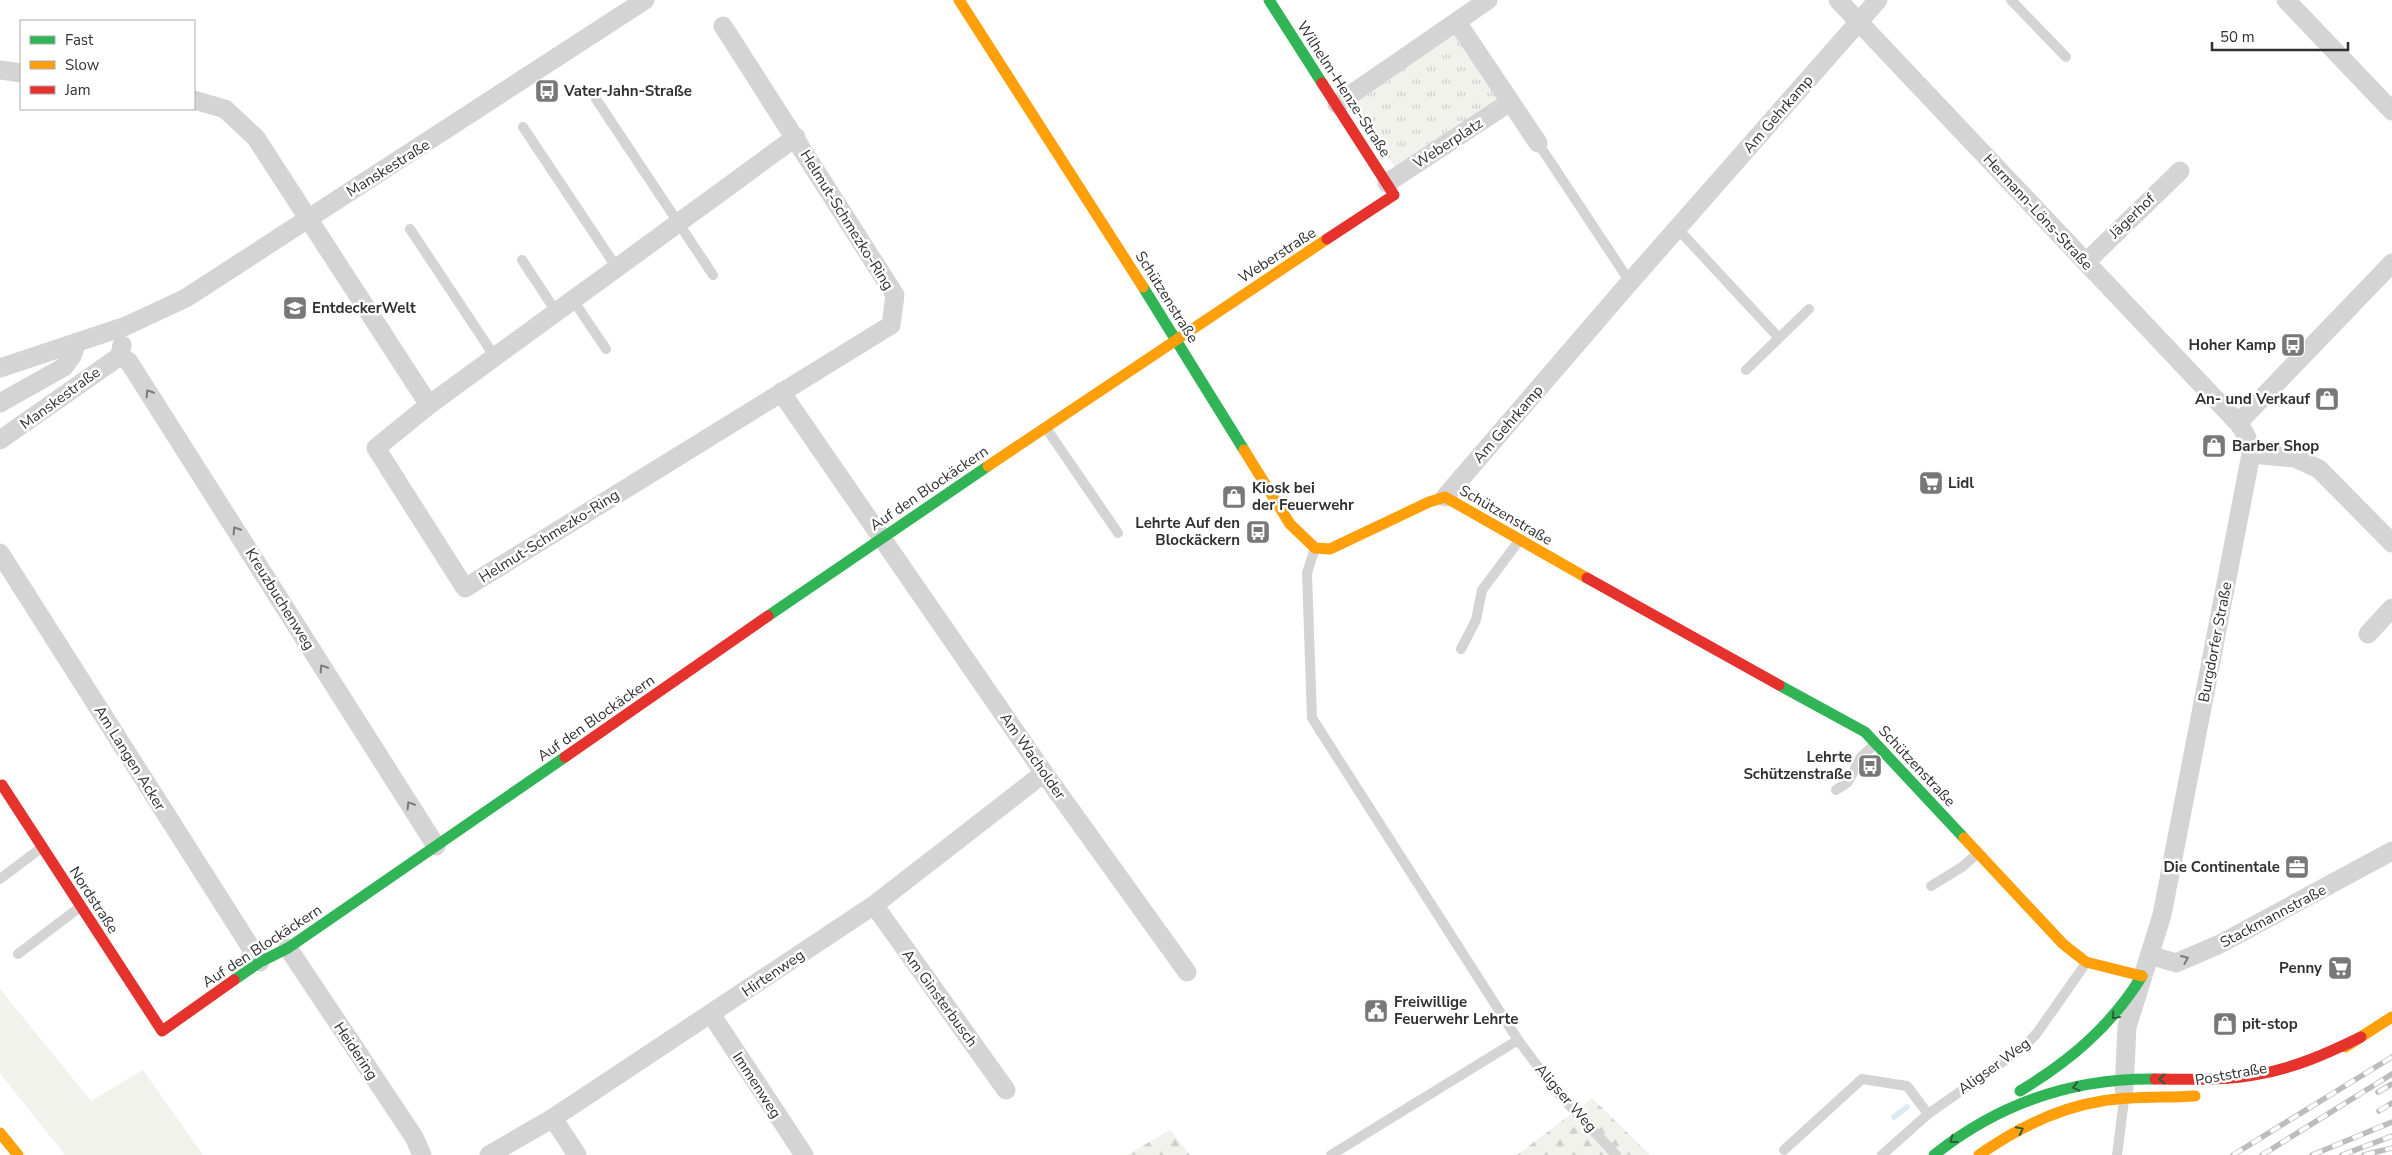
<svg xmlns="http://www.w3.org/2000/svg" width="2392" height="1155" viewBox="0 0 2392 1155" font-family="'Nunito Sans',sans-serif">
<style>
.green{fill:#f1f2ec}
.forest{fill:url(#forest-firs)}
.park{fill:url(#park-tufts)}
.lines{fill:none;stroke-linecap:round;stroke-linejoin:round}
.stream{stroke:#dbeaee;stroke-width:5.5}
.lane{stroke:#d4d4d4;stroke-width:10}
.street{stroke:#d4d4d4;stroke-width:19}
.fast{stroke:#30b455;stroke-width:11}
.slow{stroke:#ff9f0a;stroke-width:11}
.jam{stroke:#e5322d;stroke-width:11}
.rail-casing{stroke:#bcbcbc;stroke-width:5.5}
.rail{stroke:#fff;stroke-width:4;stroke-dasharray:11;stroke-linecap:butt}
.oneway{stroke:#7a7a7a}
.oneway2{stroke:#305e3d}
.labels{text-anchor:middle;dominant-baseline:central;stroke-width:5;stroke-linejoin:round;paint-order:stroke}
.street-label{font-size:15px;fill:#303030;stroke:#fff}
.poi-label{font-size:15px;font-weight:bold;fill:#303030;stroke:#fff;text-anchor:start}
</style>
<defs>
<pattern id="forest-firs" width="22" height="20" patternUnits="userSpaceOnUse" patternTransform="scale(1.25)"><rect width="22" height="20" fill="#f1f2ec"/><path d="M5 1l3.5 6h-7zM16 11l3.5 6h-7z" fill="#cfd0cb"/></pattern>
<pattern id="park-tufts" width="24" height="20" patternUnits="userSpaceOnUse" patternTransform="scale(1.25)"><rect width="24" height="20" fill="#f1f2ec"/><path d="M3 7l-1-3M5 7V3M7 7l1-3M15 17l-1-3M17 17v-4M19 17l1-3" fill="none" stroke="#cfd0cb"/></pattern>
</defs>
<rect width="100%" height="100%" fill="#fff"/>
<path class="green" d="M0,989L91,1101L143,1070L203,1155H65L0,1073Z"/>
<path class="forest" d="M1592,1098L1650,1155H1517Z
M1170,1130L1190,1155H1127Z"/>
<path class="park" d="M1457,33L1501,98L1396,169L1352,103Z"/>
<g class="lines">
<path class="stream" d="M1894,1117L1907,1107"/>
<path class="lane" d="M2011,0L2066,57
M596,99L713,275
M523,127L617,268
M1538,143L1630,282
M1677,228L1779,338
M410,229L495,357
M522,260L557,313
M573,300L606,349
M1746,370L1809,309
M1046,428L1118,533
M1315,548L1307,573L1312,718L1518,1040L1557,1092L1616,1155
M1461,649L1476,620L1482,590L1518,542
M1836,790L1848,782L1861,757L1875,744
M0,879L41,848
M1931,886L1962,867L1977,854
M18,954L80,907
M1784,1150L1862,1079L1907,1086L1928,1114
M1331,1155L1518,1040
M1882,1155L1928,1114L2024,1047L2037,1033L2086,963
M2117,1155L2124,1100"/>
<path class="street" d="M1838,0L2238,423C2246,433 2250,442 2251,454L2162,915L2127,1027L2124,1089
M2286,0L2392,111
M1457,22L1538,143
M723,26L895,295L891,325L465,588L376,448L429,405L796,137
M0,70L21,73
M194,100L225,109L256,138L429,405
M1337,104L1488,0
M1387,183L1510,102
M2086,262L2180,171
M120,356L129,362L436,846
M0,368L126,326L186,298L645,0
M781,392L1044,773L1187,972
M0,403L64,367L72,356L77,342
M2238,423L2392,263
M0,440L120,356L122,345
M2251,454L2295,458L2319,469L2392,543
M1445,497L1630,282L1878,0
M0,553L260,962
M2368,634L2392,608
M874,905L1006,1090
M288,948L414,1137L422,1155
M2150,955L2176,963L2220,944L2392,851
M711,1014L804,1155
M553,1118L577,1155
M489,1155L553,1118L874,905L1044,773"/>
<path class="fast" d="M1269,0L1322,83
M1143,287L1244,450
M768,616L988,466
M1779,685L1865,732L1964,838
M234,980L260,962L288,948L565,757
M2020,1091C2070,1061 2111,1026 2142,976
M1934,1155C1998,1104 2073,1078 2155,1079"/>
<path class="slow" d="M959,0L1143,287
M1244,450L1290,524L1315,548L1330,549L1429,502L1445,497L1587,578
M988,466L1327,239
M1964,838L2063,944L2086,962L2142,976
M2345,1047L2392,1017
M0,1133L18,1155
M1979,1155C2016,1129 2057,1108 2102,1101C2133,1096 2164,1098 2195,1096"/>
<path class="jam" d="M1322,83L1394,195L1327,239
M1587,578L1779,685
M565,757L768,616
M2,785L162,1031L234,980
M2155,1079C2190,1079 2225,1081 2259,1074C2295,1068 2328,1053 2361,1037"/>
<defs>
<path id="rail" d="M2378,1092L2392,1084
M2379,1111L2392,1103
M2233,1155L2392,1057
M2262,1155L2392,1074
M2312,1155L2392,1122
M2342,1155L2392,1136
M2364,1155L2392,1148"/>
</defs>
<use href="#rail" class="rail-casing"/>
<use href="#rail" class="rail"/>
</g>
<defs><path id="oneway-chevron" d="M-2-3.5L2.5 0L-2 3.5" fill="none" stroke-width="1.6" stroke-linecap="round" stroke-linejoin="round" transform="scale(1.25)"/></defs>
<g class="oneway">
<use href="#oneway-chevron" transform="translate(149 393) rotate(-122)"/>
<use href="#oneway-chevron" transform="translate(236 530) rotate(-122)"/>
<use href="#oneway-chevron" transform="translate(323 668) rotate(-122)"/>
<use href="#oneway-chevron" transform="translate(410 805) rotate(-122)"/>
<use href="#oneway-chevron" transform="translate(2185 959) rotate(-23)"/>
</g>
<g class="oneway2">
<use href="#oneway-chevron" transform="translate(2115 1016) rotate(131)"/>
<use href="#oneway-chevron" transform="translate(2162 1079) rotate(-180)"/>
<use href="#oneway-chevron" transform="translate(2076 1087) rotate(167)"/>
<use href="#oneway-chevron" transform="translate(2020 1130) rotate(-26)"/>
<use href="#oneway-chevron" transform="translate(1953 1140) rotate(144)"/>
</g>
<defs>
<symbol id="bus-square" viewBox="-11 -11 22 22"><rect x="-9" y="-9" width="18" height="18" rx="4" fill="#787878" stroke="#fff"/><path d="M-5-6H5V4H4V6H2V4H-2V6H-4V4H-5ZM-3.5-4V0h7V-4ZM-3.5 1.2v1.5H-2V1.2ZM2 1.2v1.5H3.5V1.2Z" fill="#fff"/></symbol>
<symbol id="school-square" viewBox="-11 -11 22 22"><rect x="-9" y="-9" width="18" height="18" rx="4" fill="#787878" stroke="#fff"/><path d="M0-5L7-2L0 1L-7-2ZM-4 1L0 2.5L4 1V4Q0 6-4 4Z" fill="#fff"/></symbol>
<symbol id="shop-square" viewBox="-11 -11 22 22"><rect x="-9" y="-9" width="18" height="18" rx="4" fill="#787878" stroke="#fff"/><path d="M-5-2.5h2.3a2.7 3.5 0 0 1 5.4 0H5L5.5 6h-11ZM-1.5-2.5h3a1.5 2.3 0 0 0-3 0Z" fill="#fff"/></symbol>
<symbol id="supermarket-square" viewBox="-11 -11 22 22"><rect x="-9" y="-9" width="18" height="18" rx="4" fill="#787878" stroke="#fff"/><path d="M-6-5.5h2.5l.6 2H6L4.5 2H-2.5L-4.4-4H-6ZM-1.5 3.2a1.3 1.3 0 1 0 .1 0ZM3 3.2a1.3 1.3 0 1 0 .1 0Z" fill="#fff"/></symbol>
<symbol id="office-square" viewBox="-11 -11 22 22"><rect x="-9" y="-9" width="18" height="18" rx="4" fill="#787878" stroke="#fff"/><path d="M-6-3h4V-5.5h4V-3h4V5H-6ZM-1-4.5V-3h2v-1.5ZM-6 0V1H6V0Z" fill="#fff"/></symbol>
<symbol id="civic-square" viewBox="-11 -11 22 22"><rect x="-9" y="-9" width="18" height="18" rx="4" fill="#787878" stroke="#fff"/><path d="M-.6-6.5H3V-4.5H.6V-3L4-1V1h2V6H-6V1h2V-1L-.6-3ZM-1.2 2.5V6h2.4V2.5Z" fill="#fff"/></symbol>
</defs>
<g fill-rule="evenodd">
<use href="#bus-square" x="533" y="77" width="28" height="28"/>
<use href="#school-square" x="281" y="294" width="28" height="28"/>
<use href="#bus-square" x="2279" y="331" width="28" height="28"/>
<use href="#shop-square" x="2313" y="385" width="28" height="28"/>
<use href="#shop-square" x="2200" y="432" width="28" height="28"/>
<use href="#supermarket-square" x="1917" y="469" width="28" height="28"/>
<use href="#shop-square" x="1220" y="483" width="28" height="28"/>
<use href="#bus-square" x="1244" y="518" width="28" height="28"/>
<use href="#bus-square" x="1856" y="752" width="28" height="28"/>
<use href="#office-square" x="2283" y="853" width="28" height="28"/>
<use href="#supermarket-square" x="2326" y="954" width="28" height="28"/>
<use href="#civic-square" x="1362" y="997" width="28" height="28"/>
<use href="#shop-square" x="2211" y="1010" width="28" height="28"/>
</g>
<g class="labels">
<g class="street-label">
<text transform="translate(1344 89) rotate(57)">Wilhelm-Henze-Straße</text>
<text transform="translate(1778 114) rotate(-49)">Am Gehrkamp</text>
<text transform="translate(1448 143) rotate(-33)">Weberplatz</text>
<text transform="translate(388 168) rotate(-32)">Manskestraße</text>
<text transform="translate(2038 212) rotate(47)">Hermann-Löns-Straße</text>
<text transform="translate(2132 216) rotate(-44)">Jägerhof</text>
<text transform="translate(847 220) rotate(58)">Helmut-Schmezko-Ring</text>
<text transform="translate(1277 255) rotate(-33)">Weberstraße</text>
<text transform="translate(1167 297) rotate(58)">Schützenstraße</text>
<text transform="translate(60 398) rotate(-36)">Manskestraße</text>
<text transform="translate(1508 424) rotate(-49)">Am Gehrkamp</text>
<text transform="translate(929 488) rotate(-34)">Auf den Blockäckern</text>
<text transform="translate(1506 515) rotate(30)">Schützenstraße</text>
<text transform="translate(549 536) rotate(-32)">Helmut-Schmezko-Ring</text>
<text transform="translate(280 599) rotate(58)">Kreuzbuchenweg</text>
<text transform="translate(2215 642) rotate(-79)">Burgdorfer Straße</text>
<text transform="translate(596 718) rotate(-35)">Auf den Blockäckern</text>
<text transform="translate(1033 756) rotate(55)">Am Wacholder</text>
<text transform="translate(130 758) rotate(58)">Am Langen Acker</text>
<text transform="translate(1917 766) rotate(47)">Schützenstraße</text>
<text transform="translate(94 900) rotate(57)">Nordstraße</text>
<text transform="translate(2273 916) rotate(-28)">Stackmannstraße</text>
<text transform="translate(262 946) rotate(-33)">Auf den Blockäckern</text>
<text transform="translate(773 973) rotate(-34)">Hirtenweg</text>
<text transform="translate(940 998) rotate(54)">Am Ginsterbusch</text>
<text transform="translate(356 1051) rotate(56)">Heidering</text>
<text transform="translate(1994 1066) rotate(-36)">Aligser Weg</text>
<text transform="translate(2231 1074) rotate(-10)">Poststraße</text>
<text transform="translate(757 1085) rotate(57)">Immenweg</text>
<text transform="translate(1566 1098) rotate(49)">Aligser Weg</text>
</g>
<g class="poi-label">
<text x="564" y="91">Vater-Jahn-Straße</text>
<text x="312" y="308">EntdeckerWelt</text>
<text x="2276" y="345" text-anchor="end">Hoher Kamp</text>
<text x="2310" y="399" text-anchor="end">An- und Verkauf</text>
<text x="2232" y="446">Barber Shop</text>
<text x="1948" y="483">Lidl</text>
<text x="1252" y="488">Kiosk bei<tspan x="1252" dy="17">der Feuerwehr</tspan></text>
<text x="1240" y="523" text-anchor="end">Lehrte Auf den<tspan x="1240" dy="17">Blockäckern</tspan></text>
<text x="1852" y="757" text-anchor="end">Lehrte<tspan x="1852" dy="17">Schützenstraße</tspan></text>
<text x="2280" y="867" text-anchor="end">Die Continentale</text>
<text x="2322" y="968" text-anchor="end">Penny</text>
<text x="1394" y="1002">Freiwillige<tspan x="1394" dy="17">Feuerwehr Lehrte</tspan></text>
<text x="2242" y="1024">pit-stop</text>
</g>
</g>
<rect x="20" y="20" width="175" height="90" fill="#ffffff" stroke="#acacac"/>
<rect x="30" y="36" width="25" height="8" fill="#30b455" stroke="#acacac"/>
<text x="65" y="45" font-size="15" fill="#303030">Fast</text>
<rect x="30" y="61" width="25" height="8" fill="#ff9f0a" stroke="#acacac"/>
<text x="65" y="70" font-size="15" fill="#303030">Slow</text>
<rect x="30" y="86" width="25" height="8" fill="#e5322d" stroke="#acacac"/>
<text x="65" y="95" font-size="15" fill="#303030">Jam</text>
<path d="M2212 42v8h136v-8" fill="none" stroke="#303030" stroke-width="2.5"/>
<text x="2220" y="42" font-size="15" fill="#303030" stroke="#ffffff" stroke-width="4" paint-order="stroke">50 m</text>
</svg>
